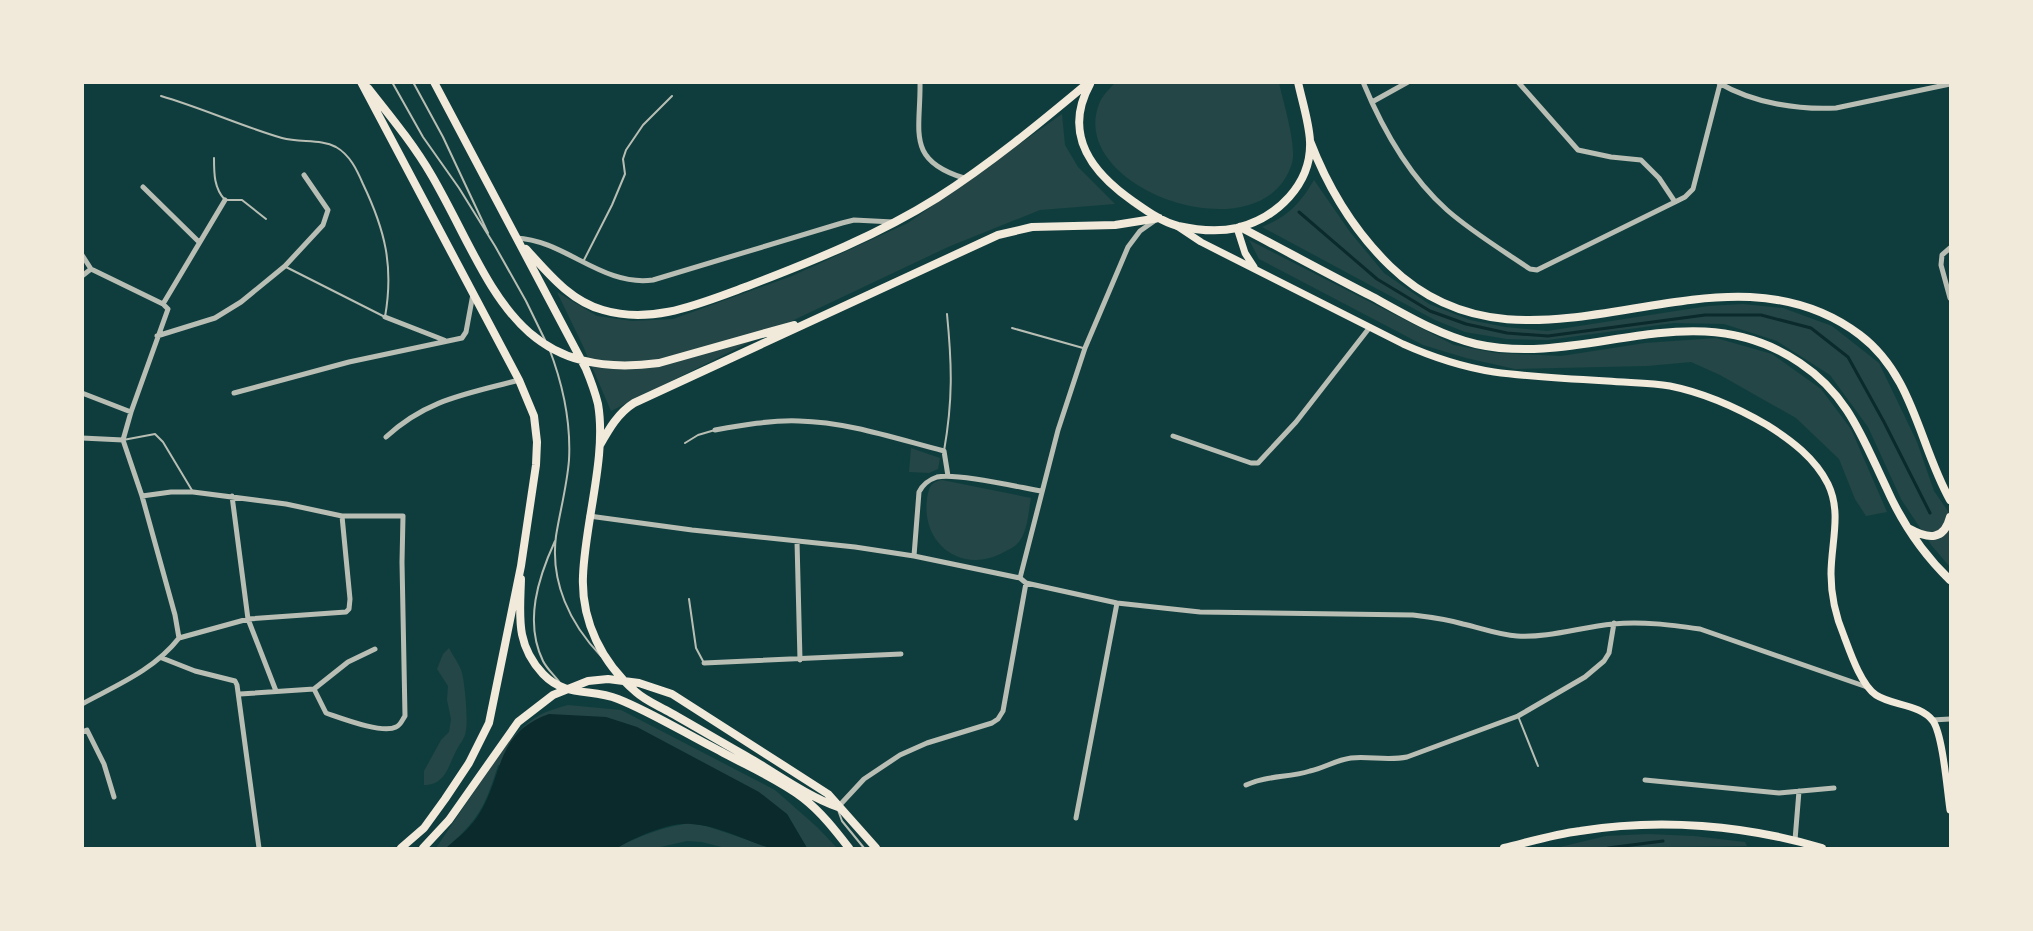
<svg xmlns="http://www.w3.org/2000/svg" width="2033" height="931" viewBox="0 0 2033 931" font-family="Overpass,sans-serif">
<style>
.green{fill:#244646}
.water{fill:#0a2a2b}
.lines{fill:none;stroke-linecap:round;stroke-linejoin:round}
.stream{stroke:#0a2a2b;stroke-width:3}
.service{stroke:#b8beb3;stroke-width:2}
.minor{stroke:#b8beb3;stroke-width:5}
.secondary{stroke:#f1e9da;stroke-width:7}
.primary{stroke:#f1e9da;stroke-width:8}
</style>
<rect width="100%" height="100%" fill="#0f3d3e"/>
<path class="green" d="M1115,83H1279C1283,101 1297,146 1292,163C1264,258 1066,190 1099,104C1102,96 1109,89 1115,83Z
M1062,114L1065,145L1078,167L1115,204L1040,210L948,247L798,318L611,411L583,346L557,292L597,316L632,321L673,319L792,276L908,223Z
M1314,180L1350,232L1384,273L1429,304L1470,320L1505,327L1547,331L1708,306L1743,304L1783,308L1832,326L1879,363L1917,442L1934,491L1950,514V567L1932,546L1901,499L1868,427L1830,375L1777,341L1724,324L1674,323L1548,340L1507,339L1465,332L1435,320L1262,227C1287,217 1300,204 1314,180Z
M1249,240L1454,345L1496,353L1561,356L1645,343L1716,338L1772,354L1821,389L1851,429L1887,512L1866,516L1855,499L1839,459L1796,418L1720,375L1691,362L1647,366L1515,369L1466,358L1423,345L1259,259Z
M911,448L940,458L938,469L929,473L909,472Z
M942,480L1031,498C1028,513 1028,534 1016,545C1013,548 1007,550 1004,552C963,575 921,545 927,499C929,488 930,482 942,480Z
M449,648C453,656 460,665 462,673C465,685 468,719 466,730C465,739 460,743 456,751C448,767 445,785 424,785V771L441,740L449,732L451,719L447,700L448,686L437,669L443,654Z
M568,705L621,710L775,790L817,827L837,848H807L787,814L498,765C486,805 478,821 446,848H436L505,746C527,721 537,713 568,705Z
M690,823L706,826L772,848H725L702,842L687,841L656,848H617C640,835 664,827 690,823Z
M1648,834L1694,836L1745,842L1747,846L1556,848L1606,836Z"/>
<path class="water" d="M549,714L606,717L637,727L759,792L787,814L807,848C796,849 781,851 770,848C745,841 718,825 691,824C669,822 636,837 617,848H446C459,837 472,827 481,811C504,771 496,733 549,714Z"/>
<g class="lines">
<path class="stream" d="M1299,212L1377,279L1430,311L1466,324L1507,333L1548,336L1705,315H1761L1811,328L1848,357L1884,422L1930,513
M1608,848L1663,841"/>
<path class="service" d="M392,82L423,137L459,188L495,246L526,301L545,340
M413,82L443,137L488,233
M161,96C202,108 241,126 282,138C300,143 321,139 336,147C350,155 357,170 363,184C385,230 394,266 385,317L286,267
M214,158C214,174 214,188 225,200H242L266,219
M584,260L612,205L625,174L623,159L626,150L643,125L672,96
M1012,328L1083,348
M549,348C562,382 571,423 569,460C567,486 560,511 556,536C550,582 570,624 601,656
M123,440L155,434L163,442L193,492
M685,443L698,435L715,430
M944,451C953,400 952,365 947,314
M555,541C538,578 524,622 543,661C547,669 555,676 560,683
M689,599L696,648L704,663
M1518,716L1538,766
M838,810L842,821L864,848"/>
<path class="minor" d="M920,82C921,131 905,160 964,178
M1363,82C1382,128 1410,177 1447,210C1472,232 1502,250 1530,269L1537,270L1675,202L1685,197L1693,189L1720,84
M1518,82L1578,150L1611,157L1641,160L1659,178L1675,202
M1719,83C1753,103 1798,110 1836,108L1950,84
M1372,102L1408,82
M143,187L199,242
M516,238C565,240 602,287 653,280L842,223L854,220L893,222
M1950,248L1942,255L1941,265L1950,298
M82,255L91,269L163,304L168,309L131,412L123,440L142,496L175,615L179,638C154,670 117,685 82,704
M82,276L91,269
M163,304L225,200
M385,317L444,340
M157,336L215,318L241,302L285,266L323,225L328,210L304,175
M82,393L131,412
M234,393L349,362L462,338L466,332L473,294
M715,430C742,425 771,420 799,421C848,422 897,439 944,451L948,476
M1173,436L1251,463H1258L1296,422L1370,327
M386,437C427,399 467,394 519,380
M82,438L123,440
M142,496L171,492H193L286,504L342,516H403L402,562L405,716C402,720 401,725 396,727C382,734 341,718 326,713L314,689
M232,496L248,619L276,691
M589,516L692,530L855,547L914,556L1020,578L1026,583L1117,603L1200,612L1413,615C1430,617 1446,619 1463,624C1481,628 1499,635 1517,636C1549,638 1581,627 1613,624C1642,621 1671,625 1700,629L1867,687
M797,541L800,660
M914,556L919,492C923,484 928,480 937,477C957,473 1018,487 1041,491
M1020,578L1058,430L1085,348L1128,247L1140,231L1157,219
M179,638L248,619L346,612L349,609L350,599L342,516
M162,658L195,671L235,681L237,685L259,848
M704,663L901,654
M240,694L314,689L348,662L375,649
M1932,720L1950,719
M82,732L87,730L104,764L114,797
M1645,780L1779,793L1834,788
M1246,785C1267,775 1289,778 1310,771C1324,768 1336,760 1351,758C1369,756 1388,761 1407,757L1518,716L1585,677L1604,661L1609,653L1614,623
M838,807L864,779L900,755L927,743L992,723L998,719L1003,711L1026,583
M1076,818L1117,603
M1795,840L1799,791"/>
<path class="secondary" d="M1177,226L1201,242L1403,344C1432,357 1462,367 1494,372C1531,377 1569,379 1607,381C1628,383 1650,382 1670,386C1705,393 1736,407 1767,425C1791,440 1815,458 1828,484C1842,513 1831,543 1831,574C1831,595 1836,617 1844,636C1850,652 1861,685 1876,695C1893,706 1920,704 1933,721C1943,736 1947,790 1950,810
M1237,228L1245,253L1254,267"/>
<path class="primary" d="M361,82L519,380L534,416L537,442L536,465L521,566L489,723L469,763L445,799L424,828L401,848
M434,82L586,369C591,381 595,392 598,404C607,456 585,522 583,576C581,621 602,663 636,692C646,701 659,706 671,713C696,727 721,742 746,756C776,773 805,795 838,807
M1090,84C1062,135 1092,173 1134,202C1147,211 1162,222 1178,226C1196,230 1219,232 1237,228C1277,218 1312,184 1310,141C1309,122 1302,101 1298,82
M368,88C391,117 414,145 432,176C491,278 512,383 659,363L794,325
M1310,141C1328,188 1353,230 1390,266C1530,402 1715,225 1860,335C1914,376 1919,445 1950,500
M1240,227C1284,250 1328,274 1373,297C1406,315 1439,335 1476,344C1587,369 1693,290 1800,363C1848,395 1862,437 1886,487C1901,521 1923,554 1950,580
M526,249C548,273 570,301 603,310C653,325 701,303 748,286C813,261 878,235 937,198C990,164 1040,123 1089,82
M600,445C609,429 618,413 634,403L998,235L1032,227L1115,225L1159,218
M1910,529C1928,539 1944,541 1950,517
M521,579C520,616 515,644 543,674C566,698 591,688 618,699C653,713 686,734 720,751C747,766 778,779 803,798C821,812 835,830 849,848
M423,848L449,820L518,722L553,695L588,681L608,679L639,683L672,694L828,794L876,848
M1504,848C1529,842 1555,834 1580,831C1660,818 1745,825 1822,848"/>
</g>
<rect width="2033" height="931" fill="none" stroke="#f1e9da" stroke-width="168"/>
</svg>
